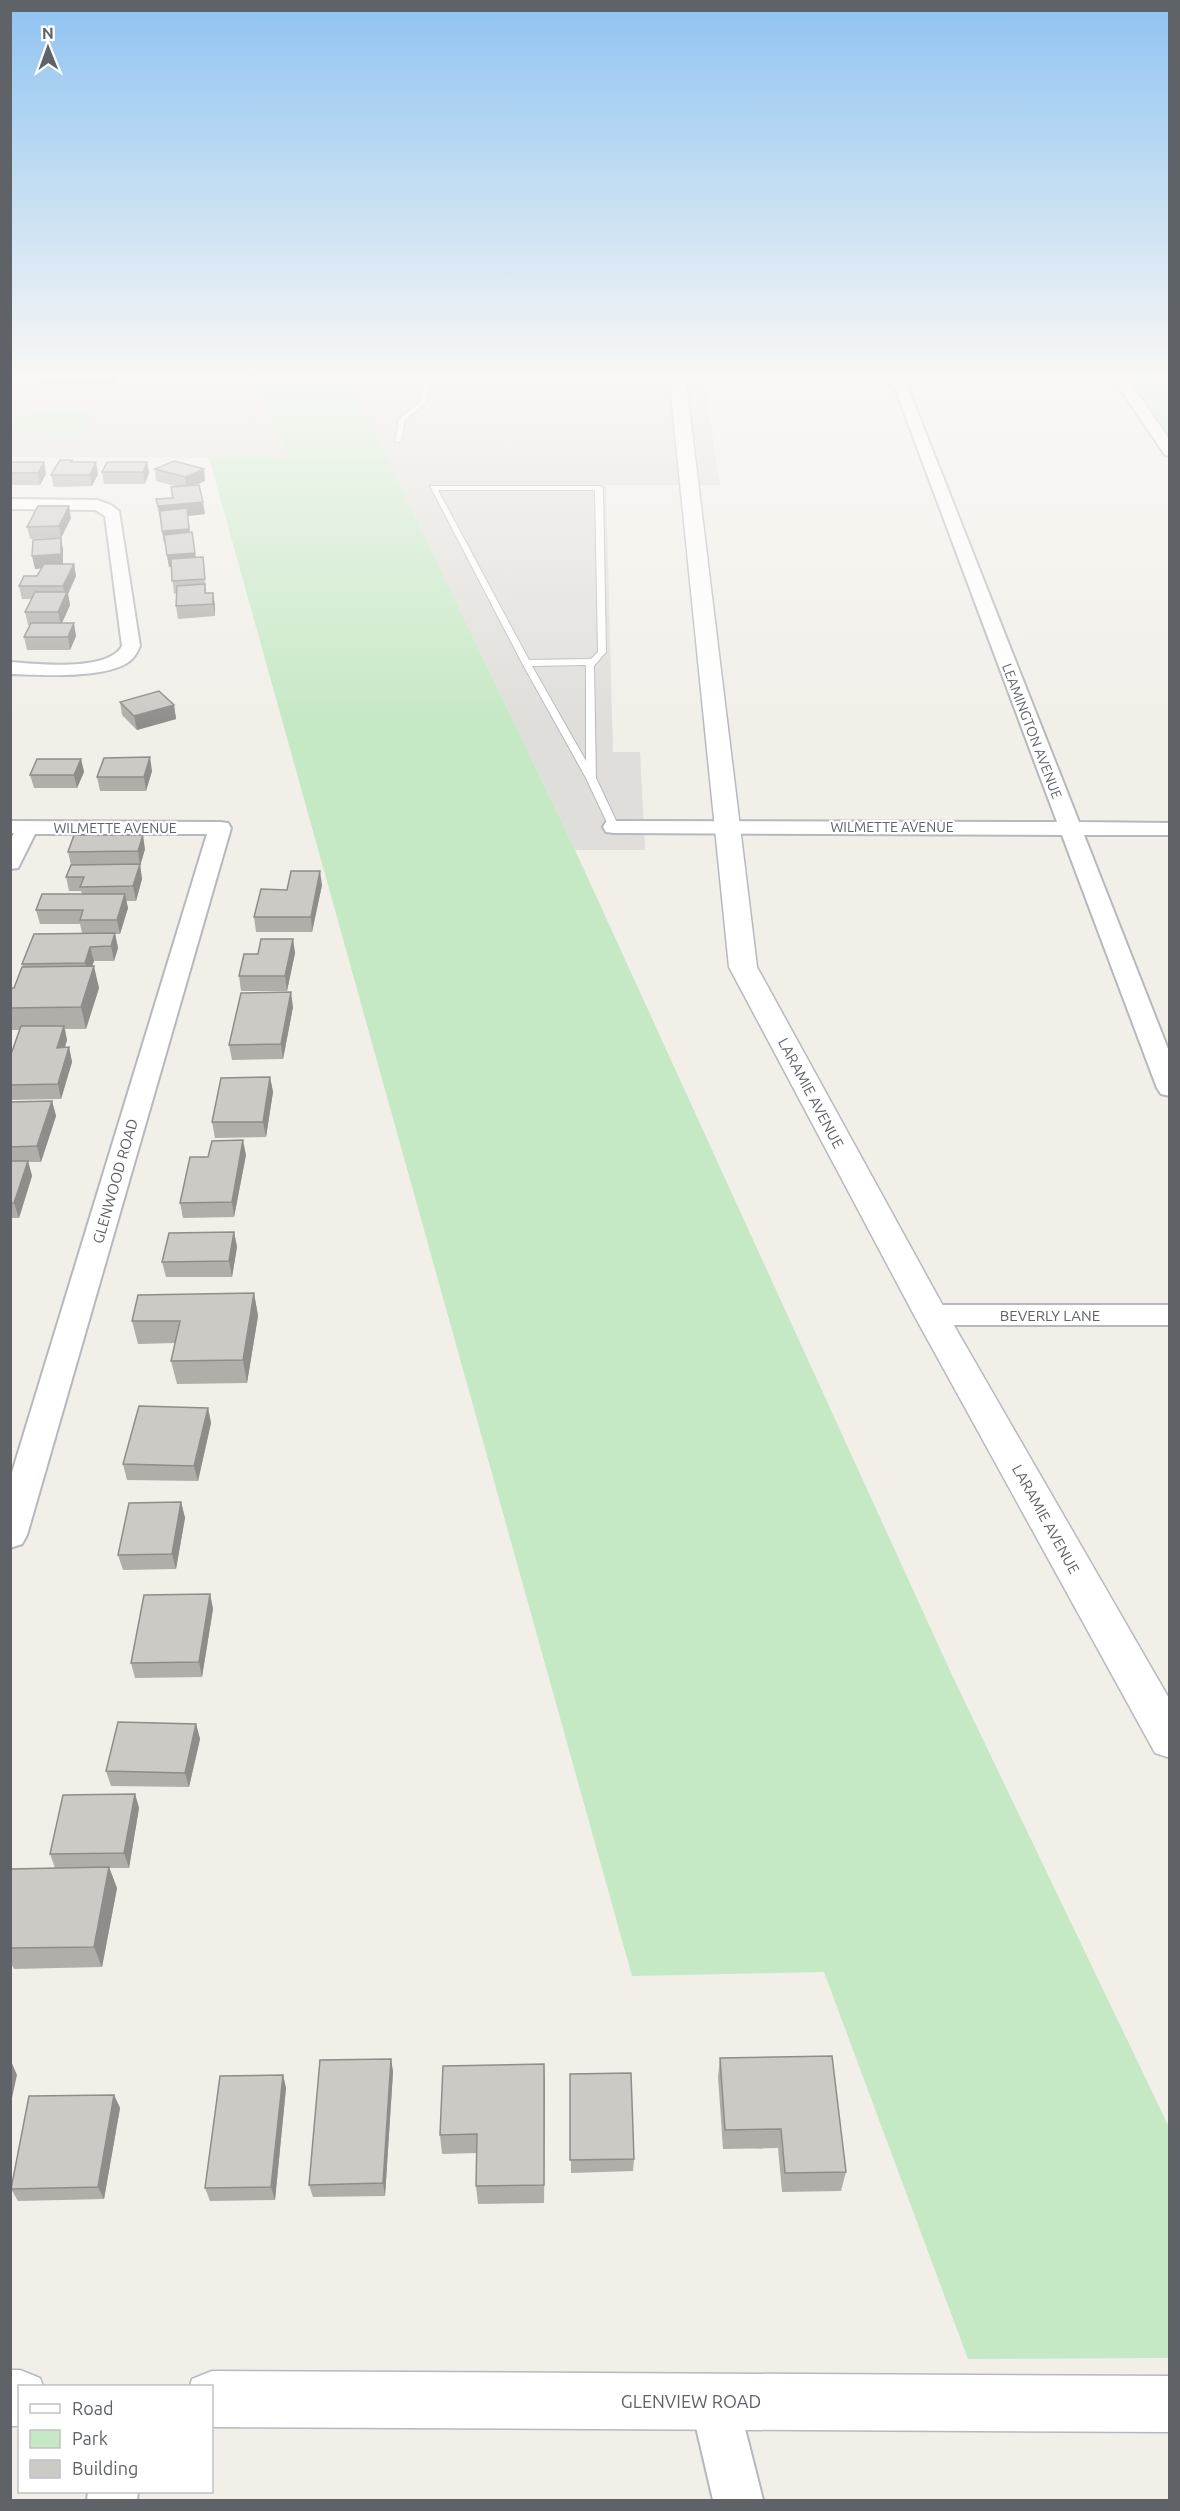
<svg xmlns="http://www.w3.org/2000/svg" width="1180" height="2511" viewBox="0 0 1180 2511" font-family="Ubuntu,sans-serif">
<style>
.industrial{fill:#e0deda}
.education{fill:#e1ded6}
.green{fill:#c5e8c5}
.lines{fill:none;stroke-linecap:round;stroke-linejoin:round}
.lane-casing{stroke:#b5b8bc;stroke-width:2}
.street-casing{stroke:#b5b8bc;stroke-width:4}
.secondary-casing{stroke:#b6babf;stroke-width:3}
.lane{fill:#fff;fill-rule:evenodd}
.street{fill:#fff;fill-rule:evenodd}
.secondary{fill:#fff;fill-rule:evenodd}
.wall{fill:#afaea9}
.shaded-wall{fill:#8f8d8a}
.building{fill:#cccac5;stroke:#8f8d8a;stroke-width:1.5}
.labels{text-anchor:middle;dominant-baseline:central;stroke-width:4.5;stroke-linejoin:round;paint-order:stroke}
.far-street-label{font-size:14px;fill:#5f6368;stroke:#fff}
.street-label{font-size:15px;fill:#5f6368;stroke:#fff}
.near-street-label{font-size:18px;fill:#5f6368;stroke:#fff}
</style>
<rect width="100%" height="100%" fill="#f1efe8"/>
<path class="industrial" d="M347,374H703L720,485H606L613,752H640L645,850H575Z"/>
<path class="education" d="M11,374H254L288,458L11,457Z"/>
<path class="green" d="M254,374H347L575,850L951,1673L1169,2127V2358L968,2359L824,1972L632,1976L209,458H288Z
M1129,374H1158L1169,390V434Z
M47,411L95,412L78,439L11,430L21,416Z"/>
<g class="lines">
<defs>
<path id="lane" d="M427,374H433L426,403L405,420L401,441L395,442L399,419L420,402Z
M430,486H599L603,488L606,652L594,666L596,778L619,827L618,829L614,830L609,827L586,778L522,663ZM438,490H595L598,652L591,659L529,660ZM586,665V761L532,666Z"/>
<path id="street" d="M1124,374L1170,440V456L1165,455L1116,383H906L1079,822L1170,823V835H1084L1170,1054V1096L1161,1094L1157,1088L1062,835L614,833L606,832L603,827L606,822L614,821L1057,822L893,383H677L672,382L670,379L672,376Z
M10,499L97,500L111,505L119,511L140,646C138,650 136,655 133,658C114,680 38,675 10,674V662C37,664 108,672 122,646L105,516L95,510L10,509Z
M10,821L220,822L228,823L231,828L27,1535L22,1544L10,1548V1479L207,834H35L18,868L10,869V840L14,833H10Z
M931,1305H1170V1325H931L921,1322L916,1315L921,1308Z
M714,2377L731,2384L738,2401L763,2500H713L690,2401L697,2384Z
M88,2492H138L137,2500H87Z"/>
<path id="secondary" d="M669,374H685L757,967L948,1315L1170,1700V1758L1155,1753L914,1315L729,967Z
M10,2370H20L40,2378L43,2386H20V2426H10Z
M212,2371L1170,2376V2432L212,2427V2386H190L192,2379Z"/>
</defs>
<use href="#lane" class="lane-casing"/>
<use href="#street" class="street-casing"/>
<use href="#secondary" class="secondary-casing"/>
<use href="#lane" class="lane"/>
<use href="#street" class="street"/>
<use href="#secondary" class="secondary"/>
</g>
<path class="wall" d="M10,374H121L113,387H35L34,381H10Z
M72,460L73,462L98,474L92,486L54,487L51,475Z
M10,462H44L46,474L40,485H10Z
M147,462L149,473L145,484H104L102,472Z
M155,469H204L205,481L196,485L205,514L188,516L190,532L196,557H203L206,593L215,605V616L178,619L176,606L177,593L174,594L171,567H169L156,499L172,498L171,487H178L156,481Z
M71,518L61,538L63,550V564H74L76,576L68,594L70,605L62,623L76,636L70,650H27L24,637L30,625H28L25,612L32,599H22L19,586L37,576L41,568L35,569L58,538L30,539L27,527Z
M120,702L174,705L176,719L137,730L122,715Z
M81,759L84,772L77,788H34L30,775Z
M152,771L146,791H100L97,777Z
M145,849L140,866L142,879L136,901H126L128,908L120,934H115L118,948L114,961H94L92,966L99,988L86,1029H65L67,1040L65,1047H69L72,1062L61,1099L10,1100V1057L20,1030H10V988H14L23,967L22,964L82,933L80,924H40L36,910L82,894L81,891H69L66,877L71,865L68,852Z
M322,885L312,932H256L254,917L287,890Z
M293,939L295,953L287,991H241L239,976L258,954Z
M293,1007L283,1059L232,1060L229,1045Z
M270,1077L273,1092L266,1137L215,1138L212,1122Z
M52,1101L56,1116L41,1162H28L32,1176L19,1218H10V1102Z
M246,1155L234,1217L183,1218L180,1203L208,1157Z
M234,1232L237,1247L232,1277H166L162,1262Z
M254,1293L258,1316L247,1383L177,1384L171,1361L175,1343L138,1344L132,1321Z
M208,1408L211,1423L198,1481L127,1480L123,1464Z
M181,1502L185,1518L176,1569L123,1570L118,1555Z
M210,1594L213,1609L202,1677L135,1678L131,1663Z
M196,1724L200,1739L189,1787L111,1786L106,1771Z
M135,1794L139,1808L129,1868H109L117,1888L102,1967L14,1969L10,1962V1869L55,1868L50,1854Z
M720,2058L846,2172L841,2191L782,2192L778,2148L723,2149L718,2077Z
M391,2059L393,2072L385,2196L313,2197L309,2185Z
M544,2064V2203L478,2204L476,2186L477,2153L442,2154L440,2135Z
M570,2074L634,2159L633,2171L571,2173Z
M283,2075L286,2088L275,2200L210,2201L205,2188Z
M114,2095L120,2108L104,2199L18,2201L11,2189Z"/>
<path class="shaded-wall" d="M111,374H121L113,387Z
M44,462L46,474L40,485L38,473Z
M96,462L98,474L92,486L90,475Z
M147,462L149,473L145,484L143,472Z
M204,469L205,481L186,489L185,477Z
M203,502L205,514L188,516L191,541L164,543L162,531L188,516L160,518L158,506Z
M69,506L71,518L61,538L59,526Z
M61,538L63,550V566L35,569L32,556Z
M195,553L197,565L169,567L167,555Z
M74,564L76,576L68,594L70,605L61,625L58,612L65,597L63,586Z
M213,593L215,605V616L213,604Z
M74,623L76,636L70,650L68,637Z
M174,705L176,719L137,730L134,716Z
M150,757L152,771L146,791L144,777Z
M81,759L84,772L77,788L74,775Z
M143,835L145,849L140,866L138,851Z
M140,864L142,879L136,901L133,886Z
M320,871L322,885L312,932L311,917Z
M125,894L128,908L120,934L117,920Z
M115,933L118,948L114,961L111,946Z
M293,939L295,953L287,991L285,976Z
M90,947L94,961L88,978L85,963Z
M94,966L99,988L86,1029L81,1007Z
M291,992L293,1007L283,1059L281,1044Z
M64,1026L67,1040L60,1063L57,1048Z
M69,1047L72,1062L61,1099L58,1084Z
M270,1077L273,1092L266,1137L263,1122Z
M52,1101L56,1116L41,1162L37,1146Z
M243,1140L246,1155L234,1217L232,1202Z
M28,1161L32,1176L19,1218L14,1203Z
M234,1232L237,1247L232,1277L229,1261Z
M254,1293L258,1316L247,1383L243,1360Z
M208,1408L211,1423L198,1481L194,1466Z
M181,1502L185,1518L176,1569L172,1554Z
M210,1594L213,1609L202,1677L199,1662Z
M196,1724L200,1739L189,1787L185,1773Z
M135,1794L139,1808L129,1868L124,1853Z
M109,1867L117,1888L102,1967L94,1947Z
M391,2059L393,2072L385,2196L383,2183Z
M11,2061L17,2075L10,2107Z
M544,2064L545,2084L544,2203Z
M283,2075L286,2088L275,2200L271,2187Z
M114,2095L120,2108L104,2199L98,2187Z"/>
<path class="building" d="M60,460H72L71,462H96L90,475H51Z
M174,461L204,469L185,477L155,469Z
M10,462H44L38,473H10Z
M107,462H147L143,472H102Z
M199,485L203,502L158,506L156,499L173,498L171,487Z
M38,506H69L59,526L27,527Z
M187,508L189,529L162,531L160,511Z
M192,532L195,553L167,555L164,535Z
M61,538V554L32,556L33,540Z
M203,557L205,579L172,581L171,559Z
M44,564H74L63,586H19L24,576H37Z
M205,584V593H213V604L176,606L177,586Z
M35,592H67L58,612H25Z
M31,623H74L68,637H24Z
M159,691L174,705L134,716L120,702Z
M150,757L144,777H97L104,758Z
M37,759H81L74,775H30Z
M74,835H143L138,851L68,852Z
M140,864L133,886L80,887L84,877H66L71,865Z
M291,871H320L311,917H254L261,889L287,890Z
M42,894H125L117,920H80L83,910H36Z
M115,933L111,946L90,947L85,963L22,964L34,934Z
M261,939H293L285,976H239L244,954H258Z
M94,966L81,1007L10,1008V988H14L22,967Z
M291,992L281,1044L229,1045L241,993Z
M21,1026H64L57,1048L69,1047L58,1084L10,1085V1057Z
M270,1077L263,1122H212L221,1078Z
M52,1101L37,1146L10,1147V1102Z
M243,1140L232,1202L180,1203L190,1157H208L212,1141Z
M10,1161H28L14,1203H10Z
M234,1232L229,1261L162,1262L169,1233Z
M254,1293L243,1360L171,1361L180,1321H132L138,1295Z
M139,1406L208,1408L194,1466L123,1464Z
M181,1502L172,1554L118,1555L129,1503Z
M210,1594L199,1662L131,1663L144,1595Z
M118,1722L196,1724L185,1773L106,1771Z
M135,1794L124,1853L50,1854L63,1795Z
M109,1867L94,1947L10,1948V1869Z
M832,2056L846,2172L785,2173L781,2129L725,2130L720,2058Z
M391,2059L383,2183L309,2185L320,2060Z
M544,2064V2185L476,2186L477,2134L440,2135L443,2066Z
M631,2073L634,2159L570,2160V2074Z
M283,2075L271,2187L205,2188L220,2076Z
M114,2095L98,2187L11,2189L29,2096Z"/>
<linearGradient id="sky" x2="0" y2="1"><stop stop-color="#8fc3f1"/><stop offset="0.52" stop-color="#f9f8f5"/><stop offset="1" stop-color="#f9f8f5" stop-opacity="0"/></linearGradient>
<rect width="1180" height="726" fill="url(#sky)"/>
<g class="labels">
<g class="far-street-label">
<text transform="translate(1032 731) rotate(69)">LEAMINGTON AVENUE</text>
<text x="892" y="827">WILMETTE AVENUE</text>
<text x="115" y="828">WILMETTE AVENUE</text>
</g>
<g class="street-label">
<text transform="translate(811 1093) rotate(62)">LARAMIE AVENUE</text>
<text transform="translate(115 1181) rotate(-74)">GLENWOOD ROAD</text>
<text x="1050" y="1315">BEVERLY LANE</text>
<text transform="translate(1046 1519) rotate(61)">LARAMIE AVENUE</text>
</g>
<g class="near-street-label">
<text x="691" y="2401">GLENVIEW ROAD</text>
</g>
</g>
<rect width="1180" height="2511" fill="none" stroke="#5f6368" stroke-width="24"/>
<rect x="18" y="2385" width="195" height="108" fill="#ffffff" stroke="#bfc1c3" stroke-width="1.5"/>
<rect x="30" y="2404" width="30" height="9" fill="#ffffff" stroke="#bfc1c3" stroke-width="1.5"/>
<text x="72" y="2415" font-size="18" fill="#5f6368">Road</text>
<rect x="30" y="2430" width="30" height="18" fill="#c5e8c5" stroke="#bfc1c3" stroke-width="1.5"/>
<text x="72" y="2445" font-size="18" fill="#5f6368">Park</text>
<rect x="30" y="2460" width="30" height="18" fill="#cccac5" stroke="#bfc1c3" stroke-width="1.5"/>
<text x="72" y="2475" font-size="18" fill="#5f6368">Building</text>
<g transform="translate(48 48) rotate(359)" stroke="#ffffff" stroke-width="4.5" paint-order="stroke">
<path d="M0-4.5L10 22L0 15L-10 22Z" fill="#5f6368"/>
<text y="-9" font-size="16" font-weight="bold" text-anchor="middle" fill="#5f6368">N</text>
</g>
</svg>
